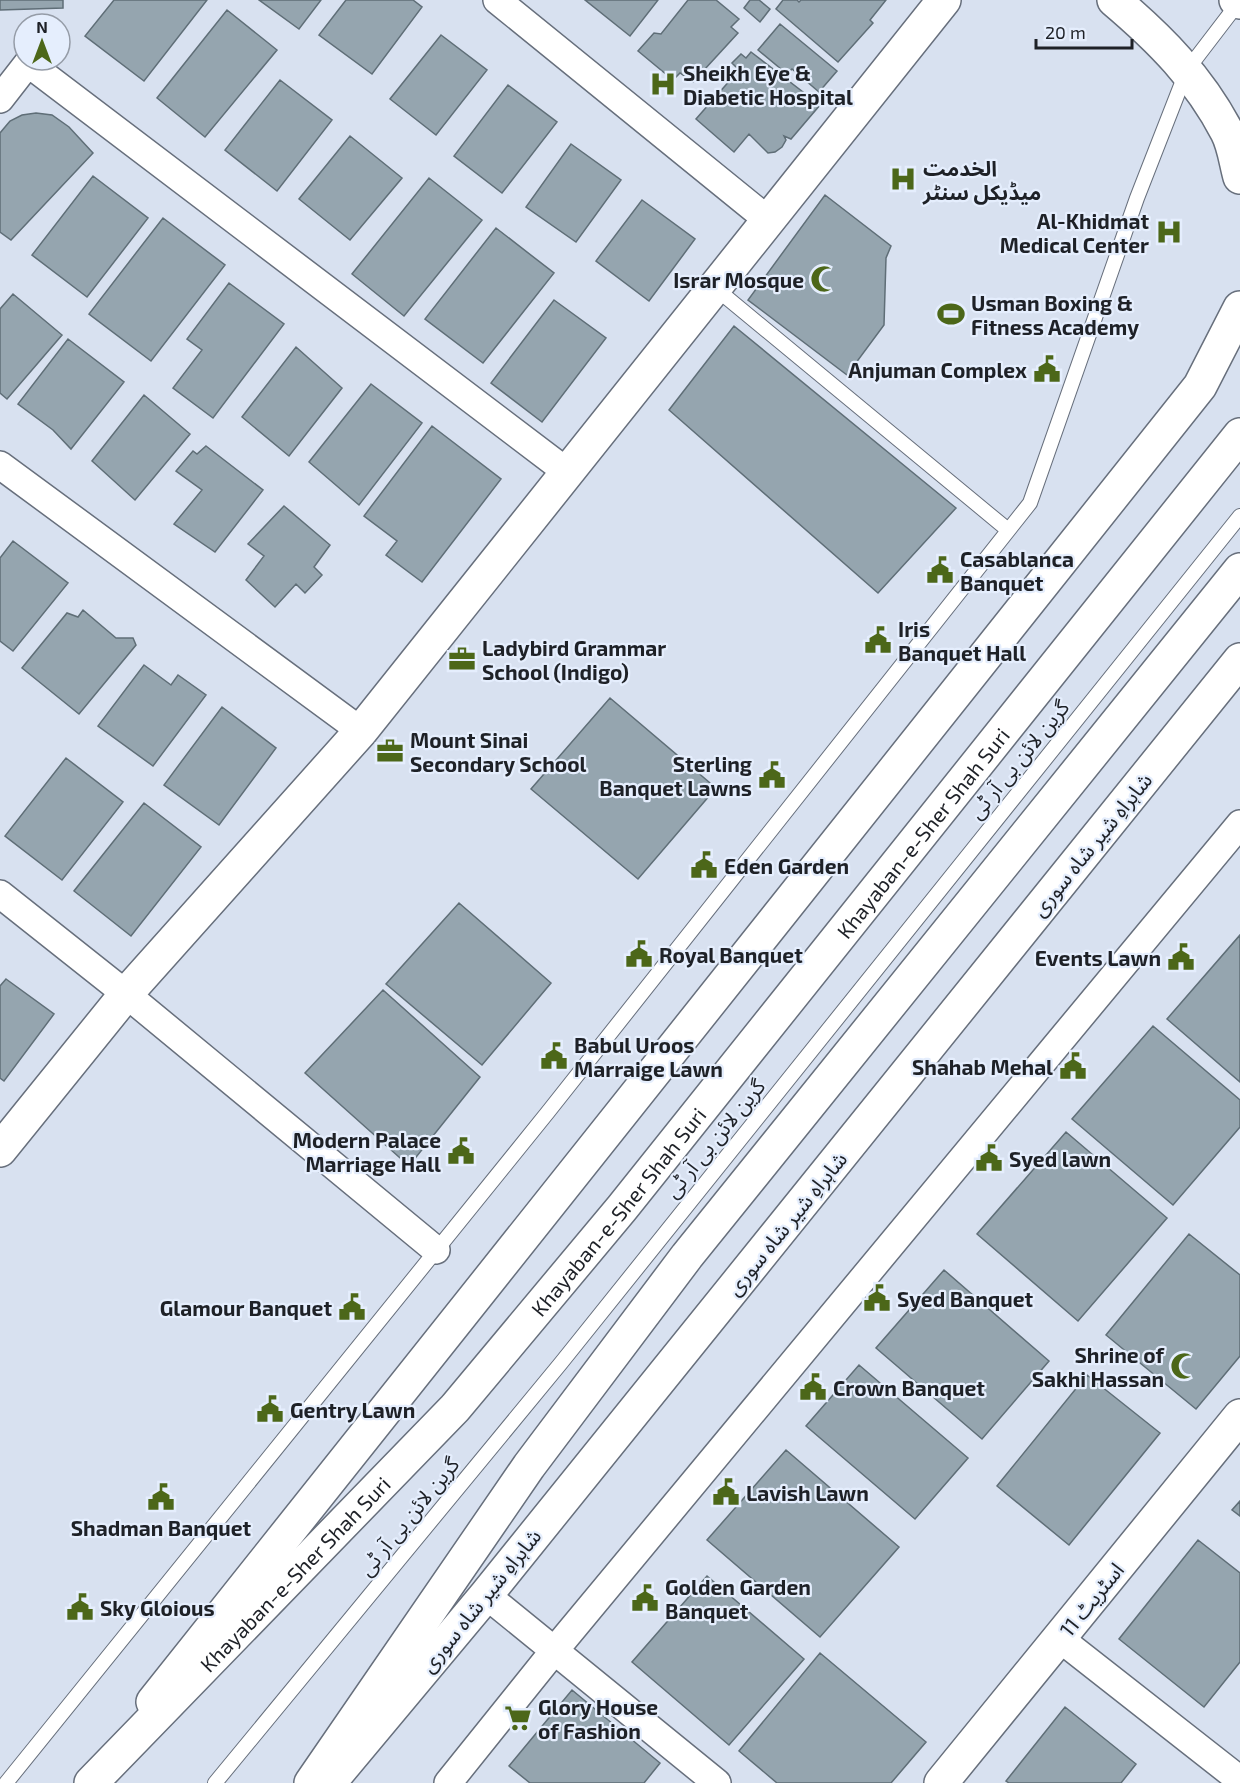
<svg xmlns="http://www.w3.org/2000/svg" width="1240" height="1783" viewBox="0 0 1240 1783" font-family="'Exo 2','Noto Sans Arabic',sans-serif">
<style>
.building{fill:#95a5af;stroke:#5f6e77;stroke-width:1.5}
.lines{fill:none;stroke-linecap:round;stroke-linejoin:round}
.lane-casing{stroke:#676f7c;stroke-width:16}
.street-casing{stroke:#676f7c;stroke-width:30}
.secondary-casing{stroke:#676f7c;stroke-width:36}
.primary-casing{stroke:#676f7c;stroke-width:36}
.lane{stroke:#fff;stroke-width:14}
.street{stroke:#fff;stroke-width:27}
.secondary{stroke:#fff;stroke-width:33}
.primary{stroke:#fff;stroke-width:33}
.labels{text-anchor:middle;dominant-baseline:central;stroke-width:4.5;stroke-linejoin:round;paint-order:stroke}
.poi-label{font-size:21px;font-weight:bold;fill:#1e2127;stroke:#e5eefd;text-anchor:start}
.street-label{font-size:21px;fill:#1e2127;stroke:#e5eefd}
</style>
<rect width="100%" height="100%" fill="#d8e1f0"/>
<path class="building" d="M0,0H63V8L0,10Z
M114,0H207L144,81L85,36Z
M259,0H321L299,29Z
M346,0H413L422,7L372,74L319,35Z
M585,0H658L630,36Z
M688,0H716L739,19L731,27L738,33L693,82L680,73L673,80L638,51L654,33L661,34Z
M750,0H759L770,9L760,22L744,8Z
M783,0H797L799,2L801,0H886L870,20L873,23L838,62L776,9Z
M227,10L277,50L205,137L157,98Z
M780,24L837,71L819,92L792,69L787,74L758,50Z
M441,35L487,70L436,135L390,99Z
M751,52L820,105L791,139L784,136L786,140L782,147L775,152L768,153L749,134L734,152L696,119L739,70L732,63L741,54L746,58Z
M280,80L332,120L277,191L225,150Z
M508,85L557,122L502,193L454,156Z
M36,113L52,115L69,127L93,153L11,240L0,232V133L10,121L22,115Z
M350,136L402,178L350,240L299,199Z
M571,144L621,180L576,242L526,207Z
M93,176L148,218L87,297L32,255Z
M429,178L482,220L404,316L352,274Z
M825,195L891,246L886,258L884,325L847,375L748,300Z
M642,200L695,239L649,301L596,261Z
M163,218L225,265L151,361L89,314Z
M496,228L554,273L483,363L425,319Z
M229,283L284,324L213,418L173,388L202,350L187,339Z
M13,294L62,335L7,399L0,393V309Z
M554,300L606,338L542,422L491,383Z
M734,326L956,508L878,593L669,410Z
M68,339L124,382L71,449L53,430L18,404Z
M296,347L342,388L289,456L242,417Z
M371,384L422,423L359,505L309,462Z
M144,395L190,434L135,500L92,461Z
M432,426L501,479L422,582L386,555L397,541L364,516Z
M206,446L263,490L215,552L174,524L202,490L176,471L193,451L197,454Z
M284,506L330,545L314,567L322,575L305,593L296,584L275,607L246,580L264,556L248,544Z
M13,541L68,583L13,651L0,641V558Z
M83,610L116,638H133L136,645L79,714L22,668L67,613L78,617Z
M144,665L171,685L178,675L206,695L153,766L98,726Z
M610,698L716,788L638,879L531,789Z
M222,707L276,748L219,825L164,785Z
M66,758L123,802L62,880L5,836Z
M144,803L201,847L131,936L74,891Z
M459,903L551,983L482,1065L386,984Z
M1240,935V1082L1167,1019Z
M6,979L54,1014L4,1081L0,1078V986Z
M383,990L480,1077L409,1166L305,1073Z
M1153,1026L1240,1100V1127L1173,1205L1072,1119Z
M1066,1132L1167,1218L1078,1321L977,1234Z
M1189,1234L1240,1275V1356L1196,1409L1106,1335Z
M944,1270L1049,1361L982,1439L876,1348Z
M859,1365L968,1458L915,1519L806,1426Z
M1087,1375L1160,1433L1069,1545L997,1486Z
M786,1450L899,1547L820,1637L707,1540Z
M1240,1501V1516L1232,1510Z
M1198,1540L1240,1573V1662L1204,1707L1119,1639Z
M707,1576L804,1659L729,1745L632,1662Z
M820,1653L926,1742L891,1783H777L739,1751Z
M572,1690L660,1763L644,1783H530L509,1766Z
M1065,1707L1136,1764L1121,1783H1009L1006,1781Z"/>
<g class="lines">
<defs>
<path id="lane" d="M714,287L1008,530
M6,1783L548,1112L1030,503L1137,198L1187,70L1239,2
M215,1783L561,1363L1240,516"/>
<path id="street" d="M497,0L768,220
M0,99L28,63L567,472
M0,465L361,731
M0,894L126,994L436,1250
M486,1595L717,1783
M1059,1638L1240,1780
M448,1783L554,1651L1240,824"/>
<path id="secondary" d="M1114,0C1160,39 1199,78 1227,132C1234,145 1236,163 1240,177
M1236,0L1240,2
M0,1150L126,994L361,731L944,0
M153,1702L1200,386L1240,308
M329,1783L486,1595L1240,660
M941,1783L1240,1416"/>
<g id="primary">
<path id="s1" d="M91,1783L455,1408L622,1208L1240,435"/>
<path d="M311,1783L529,1466L687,1256L1240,570"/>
</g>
</defs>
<use href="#lane" class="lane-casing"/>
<use href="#street" class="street-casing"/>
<use href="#secondary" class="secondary-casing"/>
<use href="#primary" class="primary-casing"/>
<use href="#lane" class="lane"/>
<use href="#street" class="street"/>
<use href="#secondary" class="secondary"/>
<use href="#primary" class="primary"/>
</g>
<defs>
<symbol id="hospital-bare" viewBox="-9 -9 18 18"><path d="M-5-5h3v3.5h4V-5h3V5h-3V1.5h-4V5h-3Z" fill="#4c6719" stroke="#e5eefd" stroke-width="2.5" paint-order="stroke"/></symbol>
<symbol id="mosque-bare" viewBox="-9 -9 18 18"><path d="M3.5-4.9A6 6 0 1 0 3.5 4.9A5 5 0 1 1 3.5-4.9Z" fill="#4c6719" stroke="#e5eefd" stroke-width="2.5" paint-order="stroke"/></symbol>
<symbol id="stadium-bare" viewBox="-9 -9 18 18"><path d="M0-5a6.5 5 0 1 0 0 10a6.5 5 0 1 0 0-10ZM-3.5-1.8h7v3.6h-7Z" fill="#4c6719" stroke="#e5eefd" stroke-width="2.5" paint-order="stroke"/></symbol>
<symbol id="civic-bare" viewBox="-9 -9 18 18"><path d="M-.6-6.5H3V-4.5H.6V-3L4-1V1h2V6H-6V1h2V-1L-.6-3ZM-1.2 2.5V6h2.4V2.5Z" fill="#4c6719" stroke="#e5eefd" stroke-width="2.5" paint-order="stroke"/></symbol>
<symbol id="office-bare" viewBox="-9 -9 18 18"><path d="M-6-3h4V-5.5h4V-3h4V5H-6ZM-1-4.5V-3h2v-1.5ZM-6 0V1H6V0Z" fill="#4c6719" stroke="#e5eefd" stroke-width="2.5" paint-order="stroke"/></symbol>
<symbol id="supermarket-bare" viewBox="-9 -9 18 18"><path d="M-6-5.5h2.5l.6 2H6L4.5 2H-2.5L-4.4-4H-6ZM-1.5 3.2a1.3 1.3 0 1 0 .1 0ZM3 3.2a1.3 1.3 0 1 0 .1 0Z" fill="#4c6719" stroke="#e5eefd" stroke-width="2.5" paint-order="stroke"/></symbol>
</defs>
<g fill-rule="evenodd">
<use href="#hospital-bare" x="644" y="65" width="38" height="38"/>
<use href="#hospital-bare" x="884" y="160" width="38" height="38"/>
<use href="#hospital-bare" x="1150" y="213" width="38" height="38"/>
<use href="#mosque-bare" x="805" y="260" width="38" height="38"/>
<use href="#stadium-bare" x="932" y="295" width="38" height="38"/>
<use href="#civic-bare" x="1028" y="350" width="38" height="38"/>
<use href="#civic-bare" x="921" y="551" width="38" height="38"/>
<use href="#civic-bare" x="859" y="621" width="38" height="38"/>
<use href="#office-bare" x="443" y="640" width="38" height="38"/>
<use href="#office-bare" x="371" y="732" width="38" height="38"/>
<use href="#civic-bare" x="753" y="756" width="38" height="38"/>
<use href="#civic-bare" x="685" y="846" width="38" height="38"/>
<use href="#civic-bare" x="620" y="935" width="38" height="38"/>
<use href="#civic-bare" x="1162" y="938" width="38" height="38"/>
<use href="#civic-bare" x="535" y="1037" width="38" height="38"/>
<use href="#civic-bare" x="1054" y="1047" width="38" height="38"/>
<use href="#civic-bare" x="442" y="1132" width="38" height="38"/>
<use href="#civic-bare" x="970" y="1139" width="38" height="38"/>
<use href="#civic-bare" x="858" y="1279" width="38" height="38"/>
<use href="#civic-bare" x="333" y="1288" width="38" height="38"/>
<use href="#mosque-bare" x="1165" y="1347" width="38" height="38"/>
<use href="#civic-bare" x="794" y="1368" width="38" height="38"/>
<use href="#civic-bare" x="251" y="1390" width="38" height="38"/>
<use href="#civic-bare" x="707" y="1473" width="38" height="38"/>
<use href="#civic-bare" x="142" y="1478" width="38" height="38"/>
<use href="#civic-bare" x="626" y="1579" width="38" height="38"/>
<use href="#civic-bare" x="61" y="1588" width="38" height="38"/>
<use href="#supermarket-bare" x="499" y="1699" width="38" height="38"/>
</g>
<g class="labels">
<g class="poi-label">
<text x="683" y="72">Sheikh Eye &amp;<tspan x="683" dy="24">Diabetic Hospital</tspan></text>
<text x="923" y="167">الخدمت<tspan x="923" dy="24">میڈیکل سنٹر</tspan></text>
<text x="1149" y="220" text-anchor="end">Al-Khidmat<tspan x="1149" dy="24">Medical Center</tspan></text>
<text x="804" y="279" text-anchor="end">Israr Mosque</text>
<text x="971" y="302">Usman Boxing &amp;<tspan x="971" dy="24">Fitness Academy</tspan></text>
<text x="1027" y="369" text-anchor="end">Anjuman Complex</text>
<text x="960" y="558">Casablanca<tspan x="960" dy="24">Banquet</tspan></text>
<text x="898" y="628">Iris<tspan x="898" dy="24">Banquet Hall</tspan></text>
<text x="482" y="647">Ladybird Grammar<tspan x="482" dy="24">School (Indigo)</tspan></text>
<text x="410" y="739">Mount Sinai<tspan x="410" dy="24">Secondary School</tspan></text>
<text x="752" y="763" text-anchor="end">Sterling<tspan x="752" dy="24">Banquet Lawns</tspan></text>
<text x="724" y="865">Eden Garden</text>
<text x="659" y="954">Royal Banquet</text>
<text x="1161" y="957" text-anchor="end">Events Lawn</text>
<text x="574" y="1044">Babul Uroos<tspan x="574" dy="24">Marraige Lawn</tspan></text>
<text x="1053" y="1066" text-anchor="end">Shahab Mehal</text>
<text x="441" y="1139" text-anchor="end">Modern Palace<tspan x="441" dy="24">Marriage Hall</tspan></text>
<text x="1009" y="1158">Syed lawn</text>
<text x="897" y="1298">Syed Banquet</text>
<text x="332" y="1307" text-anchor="end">Glamour Banquet</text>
<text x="1164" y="1354" text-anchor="end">Shrine of<tspan x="1164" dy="24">Sakhi Hassan</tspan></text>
<text x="833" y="1387">Crown Banquet</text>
<text x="290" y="1409">Gentry Lawn</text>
<text x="746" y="1492">Lavish Lawn</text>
<text x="161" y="1527" text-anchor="middle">Shadman Banquet</text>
<text x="665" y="1586">Golden Garden<tspan x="665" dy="24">Banquet</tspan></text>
<text x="100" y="1607">Sky Gloious</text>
<text x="538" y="1706">Glory House<tspan x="538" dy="24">of Fashion</tspan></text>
</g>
<g class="street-label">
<text transform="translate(1018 759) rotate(-51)">گرین لائن بی آر ٹی</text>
<text stroke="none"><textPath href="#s1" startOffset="1264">Khayaban-e-Sher Shah Suri</textPath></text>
<text transform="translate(1091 844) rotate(-51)">شاہراہِ شیر شاہ سوری</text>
<text transform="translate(714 1138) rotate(-51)">گرین لائن بی آر ٹی</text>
<text stroke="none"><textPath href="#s1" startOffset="778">Khayaban-e-Sher Shah Suri</textPath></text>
<text transform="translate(786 1223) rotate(-51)">شاہراہِ شیر شاہ سوری</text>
<text transform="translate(408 1516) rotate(-51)">گرین لائن بی آر ٹی</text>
<text stroke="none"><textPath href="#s1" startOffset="292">Khayaban-e-Sher Shah Suri</textPath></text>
<text transform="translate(1091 1599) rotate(-51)">اسٹریٹ 11</text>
<text transform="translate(480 1600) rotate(-51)">شاہراہِ شیر شاہ سوری</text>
</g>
</g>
<g transform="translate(42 42)"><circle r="28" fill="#e5eefd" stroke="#959ca7" stroke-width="1.5"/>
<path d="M0-4.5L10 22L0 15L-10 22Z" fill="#4c6719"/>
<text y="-9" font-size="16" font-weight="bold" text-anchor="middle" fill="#1e2127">N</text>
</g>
<path d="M1036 39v9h96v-9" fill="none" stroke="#1e2127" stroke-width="3"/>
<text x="1045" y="39" font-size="18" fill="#1e2127" stroke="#e5eefd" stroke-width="4.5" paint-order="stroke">20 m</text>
</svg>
